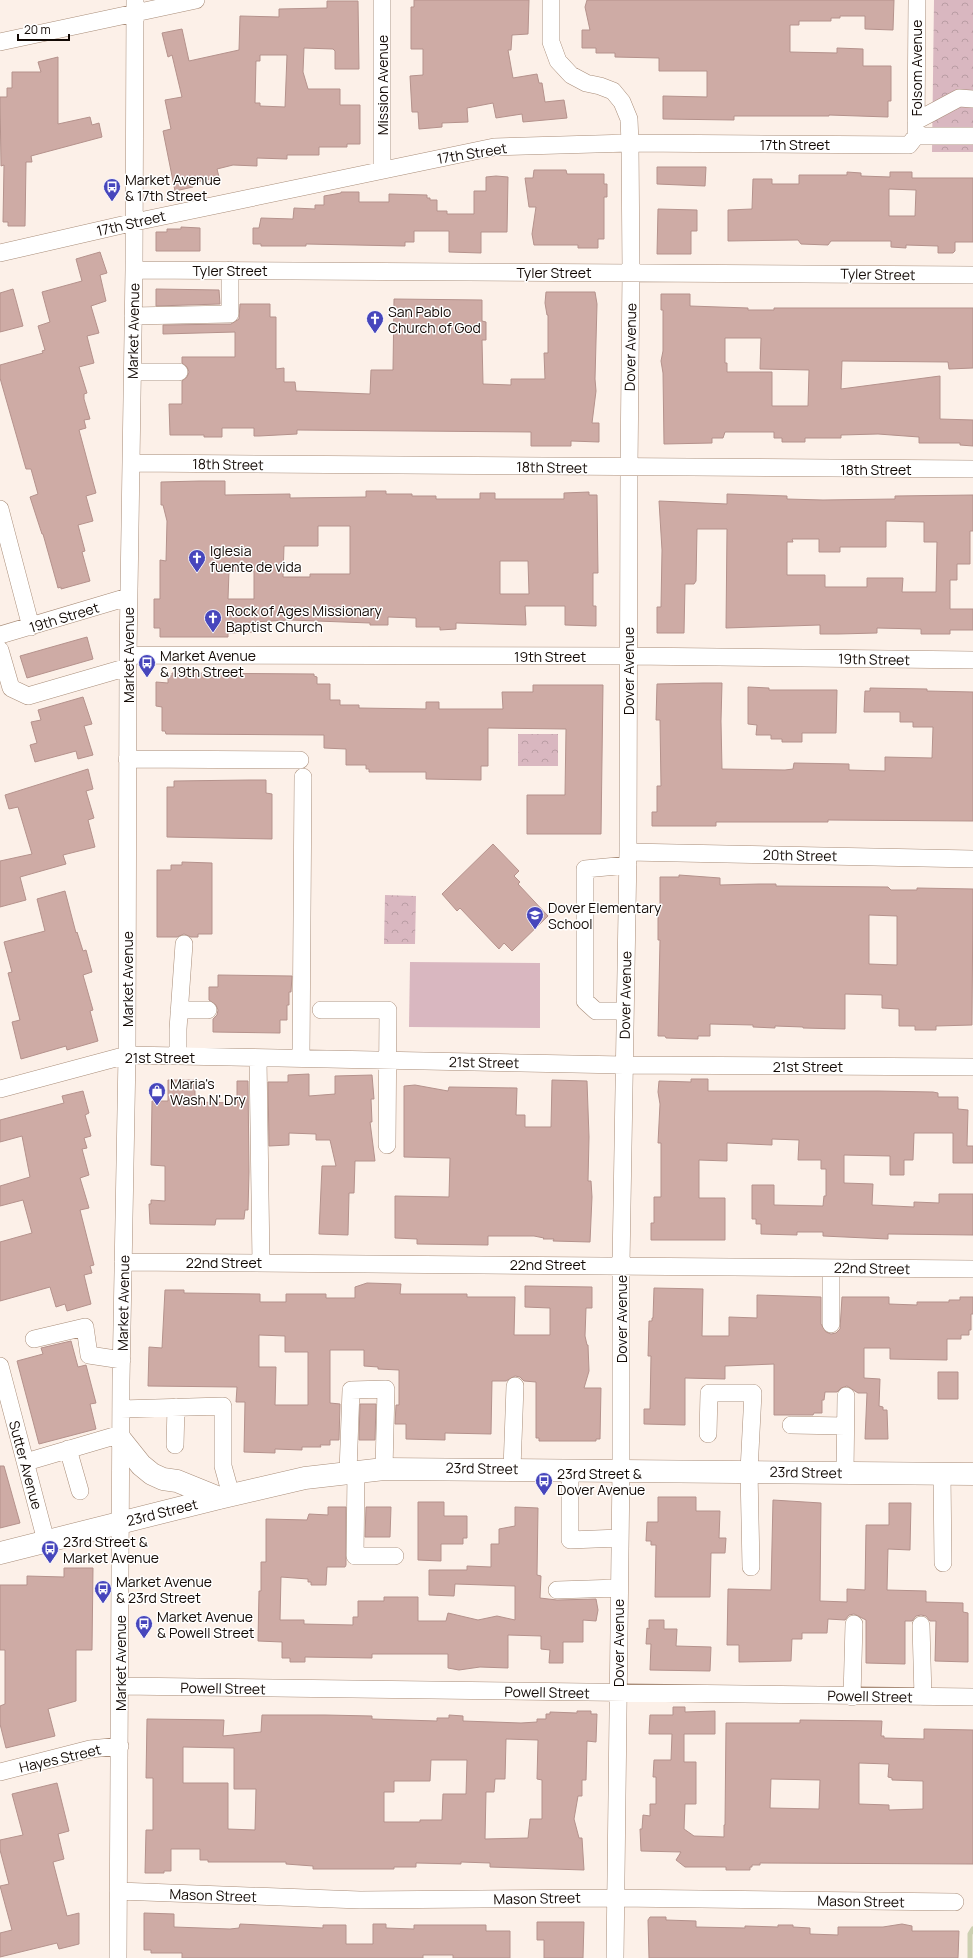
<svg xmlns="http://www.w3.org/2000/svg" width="973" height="1958" viewBox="0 0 973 1958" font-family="Manrope,sans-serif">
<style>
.park{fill:url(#park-crowns)}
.garden{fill:#d9b7c0}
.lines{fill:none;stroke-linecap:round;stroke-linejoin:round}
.stream{stroke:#ccd0b1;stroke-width:5}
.building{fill:#ceaba5;stroke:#b5928c;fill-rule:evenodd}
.minor-casing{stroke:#a98d79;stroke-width:18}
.major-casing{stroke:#a98d79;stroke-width:23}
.minor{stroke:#fff;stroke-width:17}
.major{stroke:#fff;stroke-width:22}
.labels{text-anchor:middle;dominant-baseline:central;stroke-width:3;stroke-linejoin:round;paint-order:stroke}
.street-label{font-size:14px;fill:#120904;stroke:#fff}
.poi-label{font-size:14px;fill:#120904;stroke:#fff;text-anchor:start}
</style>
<defs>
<pattern id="park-crowns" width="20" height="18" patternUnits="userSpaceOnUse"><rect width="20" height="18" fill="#d9b7c0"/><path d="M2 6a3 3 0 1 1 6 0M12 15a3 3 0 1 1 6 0" fill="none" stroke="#b99ca3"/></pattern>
</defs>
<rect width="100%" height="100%" fill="#fcf0e8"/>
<path class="park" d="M934,0H973V152H932Z
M518,734H558V766H518Z
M385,895L416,896L415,944H384Z"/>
<path class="garden" d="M410,962L540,963V1028L409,1027Z"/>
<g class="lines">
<path class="stream" d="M970,1958V1934L973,1929"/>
</g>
<path class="building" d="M414,0H529L528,34L512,35L511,50H508L513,78L537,74L539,83H542L545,102L564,100L567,118L523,122L522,114L496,118L493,103L467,108L468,122L442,123V127L419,129L418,112H412L410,76L423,75V49H411V7H414Z
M587,0H894L893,30L865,29V16H840V18H831V21H799V25H790V52L837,53V48L863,49V66H891V101H888V117L829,115V116H734V120L663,119V96L707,97V71H659V58L615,57V53H596V48H582V30H590L585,7Z
M327,1H358L359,69H335V51L333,49L304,48L303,72L308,89H340V105H360V144H347V147H319V155H287V159L257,158V166L233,165L217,169L219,177L192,183L193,187L175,191L163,131L171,129L165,100L182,97L172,55L168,57L162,33L182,29L189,61L239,50L240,16L279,17V9L327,8ZM260,55H287L285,107L260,106V103H255L256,61H260Z
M58,57V124L90,117L92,125L99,123L102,137L31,156L32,162H26L25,226H8V222H3L4,165L1,166L0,97H7V88H12V72H41L38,62Z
M657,167H706L705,186L657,184Z
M534,170H566L567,174H604V184H607V197H604V239H598V248H578V245H534L532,234L536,207H529L525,178H533Z
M847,172L861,173V176L890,177V172H912V178H973V242H955V251L953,253H938V246L906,245V248L891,247V241H831L828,245L801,244L798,240L728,241V210L752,209L753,179H772V184H799V175H847ZM889,189L916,190L915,216H889Z
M496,176L508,177L507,232H481V253L449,252V231H414V242H405V246L306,244V246H261V244H253V228H259L261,218L293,219L294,208L315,209V205H324V196L341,193V192H359V202H389V194L427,195V198H430V200H437V211H447V214H474V191H486V177Z
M658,209L697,210V231H691V254H657Z
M181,227L200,228V251H156V232H167V229H181Z
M100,252L107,273L100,275L106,301L91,306L99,333L87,336L94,363L79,367L87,393L84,394V399L90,419L84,420L86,428L79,430L96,493L86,496L93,521L78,525L85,551L82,552L90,581L61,589V587L58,588L57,584L43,534H42L30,497L38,494L31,469H26L0,378V365L43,353L42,351L45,350L38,326L50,322L42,292L82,281L76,259Z
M13,289L23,326L0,332V293Z
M156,289L219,290L220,304L156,306Z
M546,292H595L597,304L595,379L596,391L592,423H599V442L571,441V446H531V432L297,430V434L259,436H254V428H222V437H204V435H170L169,404H182V381L187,377L189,372L187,367L182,363V357H235V332L163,334V325L231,324L239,319L240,304H270V317H276V369L284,368V382H295L296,391L370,394L371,370H393L394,299L482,300V321L486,322V340H482L483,384L511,385V379H545L544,353H548V315H547L545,303Z
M661,294H690V306L748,308V310H774V308H973V368L949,369L948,362L842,361L841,389L940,376V419L973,420V446L960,445V443H919V437L878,434L841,435V438H805V442H782V438H774V432H725L723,438H712V443L664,444L663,373L661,361L663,351V310H661ZM725,338H761L760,369L809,370L808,406H772V372H727V363H725Z
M199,481H225V495L290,494V498L366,497V491H386V494H412V496H436V499H480V493H495V499H564V493L589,492V495H597L598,573H593V606H596V626L565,625V606H525L526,625L456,623V629L440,630V627H416V618L388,617V625H370V623L290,620L252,622V632L228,633V637H160V628H154V599H160V560L166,561L167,521L163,505H161V482ZM318,526H350V574H310V577H283L284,546H318ZM500,561H528L529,594H500ZM229,571H254V599H228Z
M727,494L787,496V499L823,500L895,499V496L973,495V531H970V564H957V580H950V609H973V630H950V634H921V629L877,628V633L838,634H820V625L726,628L727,529H697L696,581L694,584H685L684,633H657V607H661L662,550L659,501L727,504ZM886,521L924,522V542H937L936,592H902L903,578H867V587H825V575H787V542H793L792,539H819V552H840V547H886Z
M87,637L93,659L27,678L20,656Z
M172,673L314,674V676L317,677V684H330V700H340V705H359V708L426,709V702H439V709H503L502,692H533V685H603L601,834H527V795H565L566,729L488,728V766H481V780L426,779V772H369V769H366V765H346V749L324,748V735L166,734L165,731H162V707L156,706V682L168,683V676H172Z
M703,683H722L721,721L722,769L785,770L793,769L794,763L849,764V770L885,771V757L932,758L933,727H913V722H900V712H864L865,691H870V688L927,689V691L973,692V821L828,820V822H716V826H652V812H657V786H661L660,720H656L657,684Z
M748,687L769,688V690H837L836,733H802V742H782V739H771V735H756L757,725L748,724Z
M83,697L92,724L84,726L93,755L78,759L76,751L35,762L30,745L37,743L31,722L41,720L38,710Z
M88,769L93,789L86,791L94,818L88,820L95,847L63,855L66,864L20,877L26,900L0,907V861L32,854L18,807L9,809L5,795Z
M249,780H266V793L272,794V839L167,837V787H174V781Z
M493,844L519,871L514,876L520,882L518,884L548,916L512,951L504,943L499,949L460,908L457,911L442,894Z
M182,862L212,863V934H198V937H191L184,934L177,937H157V870H171V865H182Z
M679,875L720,878V885L759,884H776V886L888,887L891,890H917V888L973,889L972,1025L936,1026V1030H915V1026H899V1009L882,1008V995L845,994V1029L803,1028V1027L775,1026V1028L753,1027V1025L710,1024V1036H698V1039L666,1038L665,1036H658L660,940H658V911H660V877H679ZM869,915L897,916V965L869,964Z
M65,891L76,933L77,932L83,951L86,950L92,972L83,975L93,1010L90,1011L98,1041L67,1050L66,1046L21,1059L12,1022L20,1020L8,973L12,972L4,942L45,931L37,899Z
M218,975L292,976L291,992H289V1005H287V1020H280V1033L213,1032V1019L217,1015L218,1010L216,1005L209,1000V987H218Z
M309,1074V1096L335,1094V1076L372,1075L374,1099H371L372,1122H370L375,1161H355L354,1193H349L348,1235L319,1234L322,1166H336L330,1140H316V1134L289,1133V1145L269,1146L268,1082H288V1075Z
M691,1079H708V1091H878L933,1092L938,1093V1097H958V1109L968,1110L967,1146H973V1163H953V1133H914L913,1160H904V1175H890V1156L844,1155V1183L873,1184L872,1205L914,1207V1202L939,1203V1194H973V1235L888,1234V1239L823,1236V1232H797V1235L761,1234V1224H756V1219H752V1185H774V1205L823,1206L824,1196H826V1169H821V1160H798L799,1140L772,1139V1145L727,1143V1161L699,1160V1198H725V1240H651V1223H654V1197H661V1143H658L660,1104L658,1092L659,1081L691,1082Z
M168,1080H195V1102L237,1103V1081H248L249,1172L248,1210H245L244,1219H216L215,1225L150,1224L149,1204H151V1200L165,1201V1166L151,1165L152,1101H168Z
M552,1080L587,1081L589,1137L588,1181H591L592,1197L590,1242L553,1241L554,1239H543L544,1238L534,1236H488V1245L417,1244V1239L395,1238V1196L449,1197L450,1158L404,1157V1086L415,1085L448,1091L449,1087L517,1088L516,1115H525V1127H551Z
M83,1091L89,1113L85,1115L91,1136L84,1138L87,1148L82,1149L89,1175L80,1178L89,1208L80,1210L94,1265L90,1266L92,1273L84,1275L91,1304L67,1311L65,1304L56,1307L50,1287L0,1301V1242L32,1233L23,1200L0,1206V1186L30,1177L22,1136L0,1142V1120L64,1103L62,1096Z
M367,1283L401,1284L400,1294H467V1297H515L514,1335H550V1308L525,1307V1286L592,1287V1308H586L585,1336L587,1345H588L589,1371L584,1388H601L600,1439H596V1441H539V1438H536V1382L524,1381L520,1377L515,1376L506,1381H492L491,1434L445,1433V1440L406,1439V1424H395L396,1405H399V1370L378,1369V1367L364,1366V1350H330V1403L340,1404L339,1440H330V1445H320L321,1447H302V1450L275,1449V1453L244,1452L245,1402H236L237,1387L148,1386L149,1347L162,1348L165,1290H184V1293L260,1294V1302H286V1294H326V1298H355V1287ZM259,1335L285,1336V1352H308V1405H275L276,1367H259Z
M654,1288L703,1289L702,1336H729V1317L757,1318V1295L821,1297V1324L826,1332L831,1334L836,1333L840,1329L842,1297H889V1304L917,1305V1302H949V1300H960V1297H973V1314H971V1330H969V1335H961V1339H947V1360L890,1359V1348H864V1378L880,1379L879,1406L883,1407V1410H887L888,1439H865L867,1393H858L847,1386L841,1388L837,1392H825L824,1400H822V1413H814L813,1415H774V1364L725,1366V1379L685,1378V1425L644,1424V1409H650L651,1356H648L649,1321H652V1318H653Z
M71,1341L78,1367L86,1365L96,1403L90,1404L96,1429L39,1444L17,1361L43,1354L41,1348Z
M938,1372H958V1399H938Z
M360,1404H376L375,1440H359Z
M0,1466H4L20,1523L0,1528Z
M658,1497H696V1511H720L719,1538H726L725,1553H711L710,1597H655L656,1545H651V1541H646L647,1522H658Z
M773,1500L821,1503L820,1601L847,1602V1589L865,1590L866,1525H889V1503H911L910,1550L888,1549L887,1590L926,1591V1602L963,1603V1612L968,1613V1662L935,1661L936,1621H930L926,1616L921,1615L916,1616L912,1621H905V1664L866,1663V1620L854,1614L849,1615L845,1620L828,1619L827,1633H802V1639H792L791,1661L739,1662V1645H727L728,1589L771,1590Z
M418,1502H444V1516H467V1538H463V1544H441V1561L418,1560Z
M328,1507H346V1565L345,1567H327L326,1585H311V1582H308V1579L281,1577L280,1620H304V1624L353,1625V1617H358V1601H384V1597H418V1621H446L448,1613L478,1620L497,1616L515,1620V1586L455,1584L454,1596L429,1595V1570H467V1566L491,1567V1544H499V1529L515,1526V1507L538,1508L537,1575L541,1576L540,1598L557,1600L596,1599L598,1610L596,1621L583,1620V1642H563V1663H549L550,1650L541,1649V1636L508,1635V1668L480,1667L459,1670L448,1668V1654H372V1658L305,1657V1662H290V1658H282V1642L258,1641L259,1591H261V1562H266V1519L307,1520L309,1514L328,1515Z
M366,1507H391L390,1537H365Z
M64,1568H93L92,1650H76V1701L48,1709L55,1736L6,1748L0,1724V1706L5,1704V1650H0V1585H27V1576L64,1577Z
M649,1620H664V1629H677L676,1646L711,1647L710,1671L650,1670L651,1644H646L647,1628L649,1629Z
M673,1707H685V1712L715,1711V1734H684V1762H696V1804H685L684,1829L694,1836L724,1837V1825H725L726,1723H800V1720L882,1721L881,1736H884V1738L924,1739V1729L973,1730V1864L760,1863V1865H752V1867H750V1870H726V1867H685L676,1860L681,1852L641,1851L640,1829H642L643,1815L650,1816V1804H656V1777H653L654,1760H671L672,1734H649L650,1715H673ZM859,1763L889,1764L888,1777L892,1778V1780L923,1781V1809L889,1810V1805L859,1804ZM771,1779L820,1780L819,1809L770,1808Z
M577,1711H591V1714H597L596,1742L587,1741L586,1780H582V1796H578L574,1819L579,1838H582L584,1870L490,1867V1863L461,1862V1864L416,1863V1867H394V1869H313V1866L286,1864V1862H208V1860H200V1849H171V1871H164V1873H145L146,1830H153V1778H146L147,1719L224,1720L223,1736L261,1732L262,1715H325L372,1716V1719L437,1721V1718H449V1715L463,1716V1721L521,1723L537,1722V1719H546V1714H550V1712L577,1713ZM506,1739L538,1740L537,1779L542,1780V1819H530L528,1838L485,1839L486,1792H494L495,1779H505ZM183,1747L234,1748V1789H256L255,1830L228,1829V1783H183ZM431,1760H467L466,1794H443L442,1820H420V1822H384V1792H394V1781H430Z
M57,1783L69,1831L58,1834L64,1859L53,1862L67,1916L79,1913V1944L59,1949L57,1943L0,1957V1933L12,1930L0,1886L9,1884L0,1850V1840L23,1835L12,1794Z
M144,1913L174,1914V1927L230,1929L239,1928L240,1924L323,1928V1925H346V1944H373V1924H386V1928L414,1929V1925H486V1931H510V1958H453V1955H423V1958H182V1953H151V1950H144Z
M650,1917H666V1920L696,1921V1927L745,1928V1926L778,1927V1925H793V1927L810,1928V1934L838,1935V1927H883L902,1924L912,1926V1931H959L958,1958H649L648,1920Z
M537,1922H584L583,1958H544V1940H537Z"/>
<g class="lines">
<defs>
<path id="minor" d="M382,0V169
M551,0V42L558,61L571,75L586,83L600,86L613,91L622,102L629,119L630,143L631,272L629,468L628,852L621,1265V1470L615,1958
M0,42L196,0
M916,121L959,98L973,99
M916,136L917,0
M916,136H973
M0,253L135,222L494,147L630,143L909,145L916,136
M134,270L973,275
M133,316L230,314V270
M133,372H179
M131,463L973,469
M0,509L31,627
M0,635L128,597
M0,650L11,688L28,696L128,667
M128,655L628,656L973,660
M127,759L300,760
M628,852L973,859
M179,1010H208
M321,1010H388L387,1145
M625,1011H596L585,1001V869L628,865
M178,1056V1029L184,944
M258,1058L261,1263
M301,1058L303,777
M0,1089L127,1055L624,1065L973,1067
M123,1262L973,1269
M831,1324V1268
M34,1339L85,1327L89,1355L122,1360
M0,1366L46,1541
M121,1409L223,1406V1466L231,1495
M791,1425L845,1426
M708,1434L709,1393H753L749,1471L751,1567
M175,1445L176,1407
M68,1449L80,1491
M26,1462L121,1434
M512,1469L515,1386
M570,1469V1540L620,1538
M356,1471L355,1556H395
M348,1472L351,1390L386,1389L384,1469
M845,1473L846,1396
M942,1474L943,1563
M557,1590L619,1588
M921,1625L923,1697
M120,1686L973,1697
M852,1697L854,1624
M0,1772L90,1749L120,1746
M118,1891L360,1900L616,1898L955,1902
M118,1958L121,1381L127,1055L128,655L134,270L135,0"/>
<path id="major" d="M121,1440L141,1465L152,1474L163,1479L177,1481L219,1498
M0,1553L219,1498L305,1478L384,1469L973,1474"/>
</defs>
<use href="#minor" class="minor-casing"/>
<use href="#major" class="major-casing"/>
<use href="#minor" class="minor"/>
<use href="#major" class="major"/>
</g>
<defs>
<symbol id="bus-pin" viewBox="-11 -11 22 30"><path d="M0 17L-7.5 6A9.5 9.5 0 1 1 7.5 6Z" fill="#4746bc" stroke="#fff"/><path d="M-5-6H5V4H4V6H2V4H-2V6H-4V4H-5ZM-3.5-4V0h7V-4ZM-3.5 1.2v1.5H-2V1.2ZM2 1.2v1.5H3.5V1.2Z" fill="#fff"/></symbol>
<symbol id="church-pin" viewBox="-11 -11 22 30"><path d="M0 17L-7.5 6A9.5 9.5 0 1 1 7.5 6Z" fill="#4746bc" stroke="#fff"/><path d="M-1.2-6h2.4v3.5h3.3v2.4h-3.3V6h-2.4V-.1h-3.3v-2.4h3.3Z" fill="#fff"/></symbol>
<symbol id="school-pin" viewBox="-11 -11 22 30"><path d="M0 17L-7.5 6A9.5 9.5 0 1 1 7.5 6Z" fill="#4746bc" stroke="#fff"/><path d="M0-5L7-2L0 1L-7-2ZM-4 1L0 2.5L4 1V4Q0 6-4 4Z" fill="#fff"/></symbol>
<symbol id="shop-pin" viewBox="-11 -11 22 30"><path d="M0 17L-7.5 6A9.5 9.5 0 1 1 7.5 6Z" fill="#4746bc" stroke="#fff"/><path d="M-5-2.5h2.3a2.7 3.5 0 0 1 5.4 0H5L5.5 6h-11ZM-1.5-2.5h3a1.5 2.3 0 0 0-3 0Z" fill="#fff"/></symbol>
</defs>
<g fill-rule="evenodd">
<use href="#bus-pin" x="102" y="177" width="20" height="27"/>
<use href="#church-pin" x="365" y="309" width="20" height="27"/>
<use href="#church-pin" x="187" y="548" width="20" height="27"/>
<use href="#church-pin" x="203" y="608" width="20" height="27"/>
<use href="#bus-pin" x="137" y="653" width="20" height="27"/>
<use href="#school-pin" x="525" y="905" width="20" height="27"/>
<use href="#shop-pin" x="147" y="1081" width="20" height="27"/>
<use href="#bus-pin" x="534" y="1471" width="20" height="27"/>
<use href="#bus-pin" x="40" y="1539" width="20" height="27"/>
<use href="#bus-pin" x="93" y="1579" width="20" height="27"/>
<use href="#bus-pin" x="134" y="1614" width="20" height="27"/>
</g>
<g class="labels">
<g class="street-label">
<text transform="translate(916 68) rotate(-90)">Folsom Avenue</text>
<text transform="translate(382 85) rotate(-90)">Mission Avenue</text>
<text x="795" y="144">17th Street</text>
<text transform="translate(472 153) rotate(-9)">17th Street</text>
<text transform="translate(131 223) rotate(-13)">17th Street</text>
<text x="230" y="270">Tyler Street</text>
<text x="554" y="272">Tyler Street</text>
<text transform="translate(878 274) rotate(1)">Tyler Street</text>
<text transform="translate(133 331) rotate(-89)">Market Avenue</text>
<text transform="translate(630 347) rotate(-89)">Dover Avenue</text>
<text transform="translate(228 464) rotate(1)">18th Street</text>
<text transform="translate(552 467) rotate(1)">18th Street</text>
<text x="876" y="469">18th Street</text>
<text transform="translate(64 617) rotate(-17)">19th Street</text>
<text transform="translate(128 655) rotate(-90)">Market Avenue</text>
<text x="550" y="656">19th Street</text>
<text transform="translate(874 659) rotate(1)">19th Street</text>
<text transform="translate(628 671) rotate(-90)">Dover Avenue</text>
<text transform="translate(800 855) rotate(1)">20th Street</text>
<text transform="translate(127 979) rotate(-90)">Market Avenue</text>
<text transform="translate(625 995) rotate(-89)">Dover Avenue</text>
<text x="160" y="1057">21st Street</text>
<text transform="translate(484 1062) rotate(1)">21st Street</text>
<text x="808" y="1066">21st Street</text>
<text x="224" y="1262">22nd Street</text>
<text x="548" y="1264">22nd Street</text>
<text transform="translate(872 1268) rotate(1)">22nd Street</text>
<text transform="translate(123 1303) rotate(-89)">Market Avenue</text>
<text transform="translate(621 1319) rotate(-90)">Dover Avenue</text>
<text transform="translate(26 1465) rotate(75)">Sutter Avenue</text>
<text transform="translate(482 1468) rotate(1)">23rd Street</text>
<text transform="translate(806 1472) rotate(1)">23rd Street</text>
<text transform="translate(162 1512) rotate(-14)">23rd Street</text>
<text transform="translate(618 1643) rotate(-90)">Dover Avenue</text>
<text transform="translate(120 1663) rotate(-90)">Market Avenue</text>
<text transform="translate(223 1688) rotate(1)">Powell Street</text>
<text transform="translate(547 1692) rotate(1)">Powell Street</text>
<text transform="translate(870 1696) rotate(1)">Powell Street</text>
<text transform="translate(60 1758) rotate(-13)">Hayes Street</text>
<text transform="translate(213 1895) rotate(2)">Mason Street</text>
<text transform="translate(537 1898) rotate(-1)">Mason Street</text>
<text transform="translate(861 1901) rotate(1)">Mason Street</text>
</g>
<g class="poi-label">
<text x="125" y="179">Market Avenue<tspan x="125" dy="16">&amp; 17th Street</tspan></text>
<text x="388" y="311">San Pablo<tspan x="388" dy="16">Church of God</tspan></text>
<text x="210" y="550">Iglesia<tspan x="210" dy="16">fuente de vida</tspan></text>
<text x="226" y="610">Rock of Ages Missionary<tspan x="226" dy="16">Baptist Church</tspan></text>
<text x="160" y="655">Market Avenue<tspan x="160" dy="16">&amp; 19th Street</tspan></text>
<text x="548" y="907">Dover Elementary<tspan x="548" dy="16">School</tspan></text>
<text x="170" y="1083">Maria's<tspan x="170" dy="16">Wash N' Dry</tspan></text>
<text x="557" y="1473">23rd Street &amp;<tspan x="557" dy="16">Dover Avenue</tspan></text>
<text x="63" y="1541">23rd Street &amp;<tspan x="63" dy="16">Market Avenue</tspan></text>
<text x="116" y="1581">Market Avenue<tspan x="116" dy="16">&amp; 23rd Street</tspan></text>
<text x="157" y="1616">Market Avenue<tspan x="157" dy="16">&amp; Powell Street</tspan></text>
</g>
</g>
<path d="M18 34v6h51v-6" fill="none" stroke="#120904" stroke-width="2"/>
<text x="24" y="34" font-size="12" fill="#120904" stroke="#ffffff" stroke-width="3" paint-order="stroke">20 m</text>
</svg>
